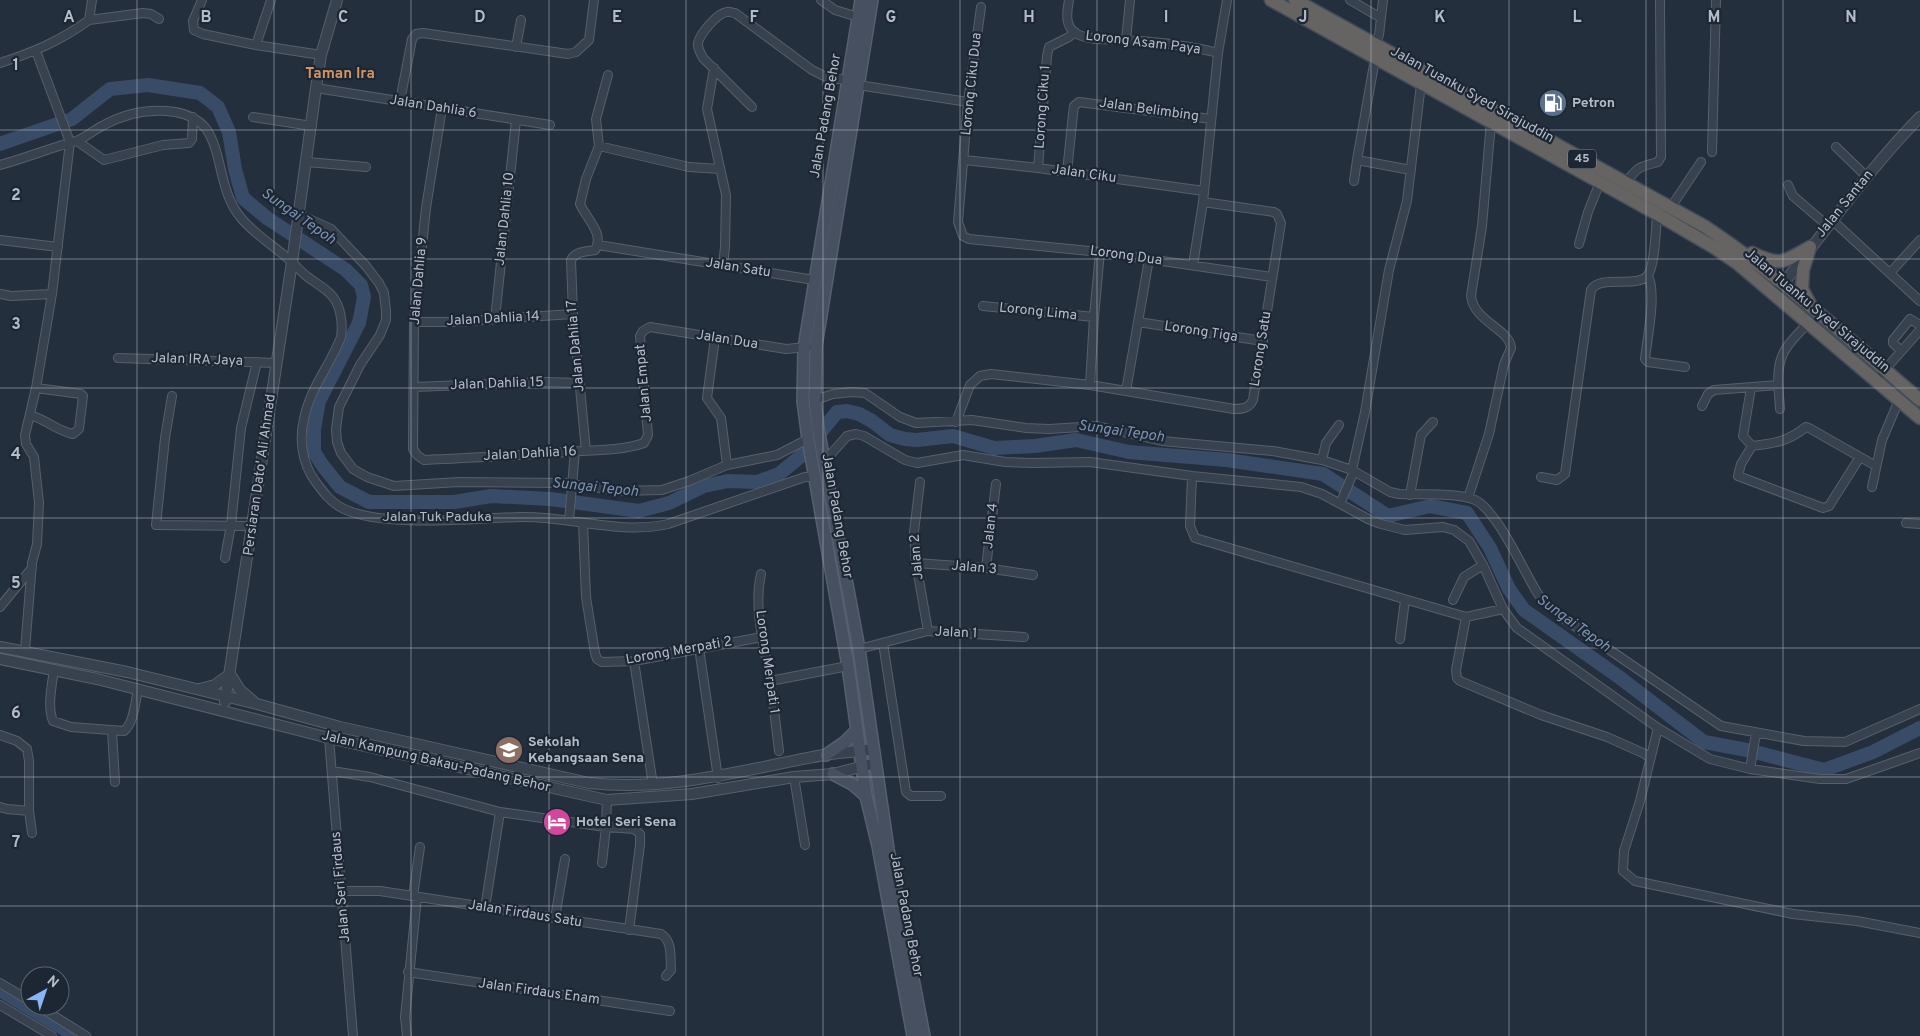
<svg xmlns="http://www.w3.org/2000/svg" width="1920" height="1036" viewBox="0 0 1920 1036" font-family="Overpass,sans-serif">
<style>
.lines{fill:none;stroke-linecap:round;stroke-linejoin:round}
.canal{stroke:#394c67;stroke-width:9}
.river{stroke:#394c67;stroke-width:14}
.minor-casing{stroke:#565f6c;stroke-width:10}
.tertiary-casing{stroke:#565f6c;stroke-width:12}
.secondary-casing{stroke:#565f6c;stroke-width:14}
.trunk-casing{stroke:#434c59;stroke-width:15}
.minor{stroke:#38414e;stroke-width:8}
.tertiary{stroke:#38414e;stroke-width:10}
.secondary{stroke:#465061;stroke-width:11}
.trunk{stroke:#656462;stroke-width:12}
.grid{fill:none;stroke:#b4bcc9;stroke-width:1;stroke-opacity:0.55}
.labels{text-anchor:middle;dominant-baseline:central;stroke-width:4.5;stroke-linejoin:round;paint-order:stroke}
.shield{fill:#1d2633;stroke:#878f9c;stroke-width:1}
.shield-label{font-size:12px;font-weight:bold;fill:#b4bcc9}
.street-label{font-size:14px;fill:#b4bcc9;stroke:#1d2633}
.poi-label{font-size:14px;font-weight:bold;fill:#b4bcc9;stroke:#1d2633;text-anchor:start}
.neighbourhood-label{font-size:15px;font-weight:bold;fill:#d59563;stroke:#1d2633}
.water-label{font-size:15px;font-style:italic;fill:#7c92b1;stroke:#1d2633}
.grid-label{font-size:16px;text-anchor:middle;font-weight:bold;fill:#b4bcc9;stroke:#1d2633;stroke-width:4.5;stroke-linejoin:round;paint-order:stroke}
</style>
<rect width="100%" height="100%" fill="#242f3e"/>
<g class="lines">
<path class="canal" d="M0,993L71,1036"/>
<path class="river" d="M0,144L72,119L110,89L148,85L200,93L218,107L229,132L235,169L243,198L267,218L346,270L361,285L364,297L359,323L319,401L314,429V452L323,466L340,487L369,502H454L491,496L550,499L639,511L669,503L704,486L728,481L757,482L779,474L801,456L837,412L847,411L859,414L872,421L890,435L905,439L917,440L953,436L994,448L1035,446L1076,440L1129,452L1227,460L1323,474L1388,516L1430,506L1467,513L1490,548L1509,589L1524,610L1619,677L1704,742L1747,750L1824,770L1873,752L1920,728"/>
<defs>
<path id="minor" d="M202,0L193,21L194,30L203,34L256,45L321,55
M821,0L835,10L858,17
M1069,0C1067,12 1064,27 1077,34C1089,41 1113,39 1127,40C1157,42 1188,45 1218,53
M1350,0L1381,18
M981,7L968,102L958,222L963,236L969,239L1100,252L1272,277
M89,20L143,13L151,14L159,19
M1126,40L1130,0
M256,45L271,0
M1375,45L1379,35L1383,0
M516,47L521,20
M1375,59L1357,160L1411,170
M0,63C34,52 60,41 89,20L92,0
M714,68L707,109L726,195L725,247L723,266
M858,85L968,102
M316,88L550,125
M400,101L412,39L416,34L423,33L568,54L576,52L589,40L594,0
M752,107L703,58C701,53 697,49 698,43C700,34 717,13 727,12C729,11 732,13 735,13L812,70L828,78L848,80
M442,108L426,208L414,322L413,449L417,455L424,460C472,458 521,455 569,452C594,450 621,451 644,443L648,435L640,336L643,331L650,327L786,349L807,347
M253,117L312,126
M77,141L104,160L163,145L189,143L192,139L193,117
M599,146L689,167L720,169
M1836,147L1867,177
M1712,152L1716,0
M964,160L1038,168L1204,191
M307,162L366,167
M0,165C26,158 50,148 76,141C85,138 94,130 102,126C125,113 149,108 175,112C187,114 200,120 207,130C223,155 219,192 241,218C256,236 276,247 293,263C298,268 303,274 309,278C317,284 327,289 333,297C341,307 343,325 341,337C330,366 310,388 304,419C299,439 302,463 315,481C323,492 331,503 344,509C385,528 474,518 521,517C570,516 620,535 668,524L805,477H815
M1038,168L1047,56L1049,47L1069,37L1075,32
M1067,172L1073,114L1074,106L1079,102L1211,119
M1354,181L1357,160
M1626,182C1639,166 1639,167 1658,162L1661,157L1660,0
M1788,185L1793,196L1828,226
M1671,207L1701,162
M298,214L331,229L366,266L379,283L384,293L386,311V320L380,335L360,365L339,407L336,429L337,442L341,453L353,469L367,477L394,486L459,482L566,483L620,491L662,490L689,481L727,465L777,455L808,439
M1832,220L1920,301
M0,240L58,247
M1579,244L1588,212L1600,182
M598,245L814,280
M1193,265L1203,202L1218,53L1227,0
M1890,273L1920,240
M1648,276C1657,293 1647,339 1645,359L1648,362L1685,367
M0,294L11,296L52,294
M983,306L1094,317
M495,319L516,120
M414,322H453L573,314
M1138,322L1263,341
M715,338L707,398L721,418L727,465
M1901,351L1893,343V340L1910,319L1920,325
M118,358L276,363
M1882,373L1920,330
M1090,385L1094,317L1100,252
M414,387L545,382L579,383
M1751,388L1743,436L1752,446
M1126,391L1149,259
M172,396L165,438L156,525L253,526
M815,400L833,394L852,392L865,393L900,417L916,423L972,420L1026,428L1049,429L1097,426L1162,441L1273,451L1322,460L1352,470L1390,492L1399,494C1420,495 1457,492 1475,500C1497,510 1524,572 1538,594C1545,604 1554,611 1563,618L1721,726L1804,741L1845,742L1920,709
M1702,406L1708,394L1714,390L1778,385
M1780,409C1779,389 1774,365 1787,347C1793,338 1801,331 1808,323
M30,415C47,420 57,431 73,434L79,429L83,396L81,394L36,388
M956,422L970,385L980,376L991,374L1090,385L1234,409C1243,409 1249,408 1253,400L1281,223L1277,214L1274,212L1203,202
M586,451L573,314L571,260C575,251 586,252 595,250C605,234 586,218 580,204L586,179L599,146L596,119L608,75
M1860,457L1829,506L1823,508L1738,476L1741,464L1752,446C1775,443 1787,442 1806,427L1809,428L1876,466
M1322,460L1326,443L1339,425
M824,462L847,436L856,434L864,436L905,460L917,463L963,455L1005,462L1033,463L1090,462L1192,476L1301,487L1322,494L1368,519L1381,524L1405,530L1443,527L1454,530L1469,541L1483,565L1503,609L1517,628L1658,728L1710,759L1750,769L1820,779H1846L1920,753
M1352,470L1365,412L1389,270L1407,201L1421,84
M1192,476L1190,526L1195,538L1466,617
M1541,477L1557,480L1565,474L1591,290C1600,274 1638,289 1648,275C1655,265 1656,227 1657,214
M920,482L914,532L916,563L928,631
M1872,487L1882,440L1899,400
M1410,495L1421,435L1433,422
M1468,498L1489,434L1504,364L1511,348C1510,329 1474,322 1471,296L1482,226L1491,122
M1340,504L1354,471
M569,521L575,451
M583,523L586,597L595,653L597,659L602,662L634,661L762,637
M1906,523L1920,524
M225,558L231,525L241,428L257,362
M916,563L986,568L1033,575
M986,568L996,484
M761,574C753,609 765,647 770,681C774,705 776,728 779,751
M1453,600L1464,577L1483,565
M0,607L32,568
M1503,609L1466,617L1456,670L1457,678L1460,681L1541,715L1607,737L1645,754L1650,758
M1400,639L1405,600
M883,643L906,792L911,796H941
M699,648L718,778
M859,649L928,631L1024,637
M25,650L32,563L37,544L39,503L34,457L26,444L25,435L36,388L52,294L70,142L36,51
M634,661L653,785
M54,669C52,685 47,707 53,721L71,727L124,731C134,723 135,702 138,690
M770,681L848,666
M1658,728L1640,801L1624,851L1623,871L1635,881L1793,914L1857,921L1920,933
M112,731L115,782
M0,735L17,741L27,749L29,761V811L32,833
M329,738L353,1036
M1750,769L1756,733
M332,771L370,777L500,812L606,827L634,829L640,834V845L629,930
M794,777L805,845
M0,807L7,809L29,811
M602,863L606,827L607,800
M342,891H380L661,934C673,941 670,958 671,970L666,976
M413,896L420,847
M485,908L500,812
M555,918L565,859
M408,972L670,1011
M0,983L30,1001
M0,1005L52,1036
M38,1006L86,1036
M407,1036L405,1017L417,897"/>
<path id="tertiary" d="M1778,290C1825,232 1868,170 1920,117
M0,647L127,672L257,704L340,727L589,783C671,792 745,769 824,755C841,752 857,752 874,749
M0,659L97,679L329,738L607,800L692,794L794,777L833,774L876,763
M230,674L240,690L253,701
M200,689L215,685L230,674
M225,702L292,262L316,88L321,55L337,0"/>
<path id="secondary" d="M861,0L804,348L803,401L808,439L848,666L866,796L878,846L913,1036
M872,0L816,346L815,400L818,428L859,649L888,849L924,1036
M826,755L845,742L857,730
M833,774L852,784L866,796"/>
<path id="trunk" d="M1271,0L1657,214L1715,248L1737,263L1920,418
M1295,0L1704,226C1781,277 1850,340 1920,400
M1752,253C1782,267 1783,262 1810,247
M1810,304L1802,289L1803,270L1810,247"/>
</defs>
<use href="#minor" class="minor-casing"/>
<use href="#tertiary" class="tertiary-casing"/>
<use href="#secondary" class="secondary-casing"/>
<use href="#trunk" class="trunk-casing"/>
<use href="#minor" class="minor"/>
<use href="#tertiary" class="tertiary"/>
<use href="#secondary" class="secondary"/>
<use href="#trunk" class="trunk"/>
</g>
<path class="grid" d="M137,0V1036M274,0V1036M411,0V1036M549,0V1036M686,0V1036M823,0V1036M960,0V1036M1097,0V1036M1234,0V1036M1371,0V1036M1509,0V1036M1646,0V1036M1783,0V1036M0,130H1920M0,259H1920M0,388H1920M0,518H1920M0,648H1920M0,777H1920M0,906H1920"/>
<defs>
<symbol id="fuel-disc" viewBox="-11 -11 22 22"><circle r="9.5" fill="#5c6f8a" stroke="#1d2633"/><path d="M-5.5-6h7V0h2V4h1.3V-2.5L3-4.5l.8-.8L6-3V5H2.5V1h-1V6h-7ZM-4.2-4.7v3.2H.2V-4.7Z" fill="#fff"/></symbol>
<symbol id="school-disc" viewBox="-11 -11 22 22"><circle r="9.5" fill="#8d6e63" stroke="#1d2633"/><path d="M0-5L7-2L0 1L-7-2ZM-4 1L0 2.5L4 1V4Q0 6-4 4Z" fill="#fff"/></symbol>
<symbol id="hotel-disc" viewBox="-11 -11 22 22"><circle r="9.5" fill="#d1479c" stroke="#1d2633"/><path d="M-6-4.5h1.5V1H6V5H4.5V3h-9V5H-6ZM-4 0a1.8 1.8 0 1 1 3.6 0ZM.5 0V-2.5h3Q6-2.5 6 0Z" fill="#fff"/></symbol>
</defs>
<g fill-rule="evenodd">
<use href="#fuel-disc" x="1537" y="87" width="32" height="32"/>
<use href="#school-disc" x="493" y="734" width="32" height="32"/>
<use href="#hotel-disc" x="541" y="806" width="32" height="32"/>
</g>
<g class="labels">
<rect class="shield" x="1568" y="149.5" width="28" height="19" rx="4"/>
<g class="shield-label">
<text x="1582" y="159">45</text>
</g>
<g class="street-label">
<text transform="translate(1143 43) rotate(7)">Lorong Asam Paya</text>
<text transform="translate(972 84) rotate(-84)">Lorong Ciku Dua</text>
<text transform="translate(1472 95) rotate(29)">Jalan Tuanku Syed Sirajuddin</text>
<text transform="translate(433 107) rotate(9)">Jalan Dahlia 6</text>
<text transform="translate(1043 107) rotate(-86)">Lorong Ciku 1</text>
<text transform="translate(1149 110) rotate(8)">Jalan Belimbing</text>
<text transform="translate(826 116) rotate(-80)">Jalan Padang Behor</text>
<text transform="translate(1084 174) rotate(8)">Jalan Ciku</text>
<text transform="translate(1845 204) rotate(-51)">Jalan Santan</text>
<text transform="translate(505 219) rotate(-84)">Jalan Dahlia 10</text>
<text transform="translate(1126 256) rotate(8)">Lorong Dua</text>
<text transform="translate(738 268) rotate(9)">Jalan Satu</text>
<text transform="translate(419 281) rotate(-85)">Jalan Dahlia 9</text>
<text transform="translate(1817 311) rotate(40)">Jalan Tuanku Syed Sirajuddin</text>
<text transform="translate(1038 312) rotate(6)">Lorong Lima</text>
<text transform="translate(493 319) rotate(-3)">Jalan Dahlia 14</text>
<text transform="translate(1201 332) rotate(9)">Lorong Tiga</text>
<text transform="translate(727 340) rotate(9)">Jalan Dua</text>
<text transform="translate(576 346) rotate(-95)">Jalan Dahlia 17</text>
<text transform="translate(1261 349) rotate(-81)">Lorong Satu</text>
<text transform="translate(197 360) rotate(2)">Jalan IRA Jaya</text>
<text transform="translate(644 383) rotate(-95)">Jalan Empat</text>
<text transform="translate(497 384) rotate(-2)">Jalan Dahlia 15</text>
<text transform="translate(530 454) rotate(-3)">Jalan Dahlia 16</text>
<text transform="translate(260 475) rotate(-82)">Persiaran Dato' Ali Ahmad</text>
<text transform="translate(837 516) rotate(80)">Jalan Padang Behor</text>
<text x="437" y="517">Jalan Tuk Paduka</text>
<text transform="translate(991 526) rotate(-84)">Jalan 4</text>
<text transform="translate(917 557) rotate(-95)">Jalan 2</text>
<text transform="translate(974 568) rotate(5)">Jalan 3</text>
<text transform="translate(956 633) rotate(3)">Jalan 1</text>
<text transform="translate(679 651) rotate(-10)">Lorong Merpati 2</text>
<text transform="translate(767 662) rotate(82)">Lorong Merpati 1</text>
<text transform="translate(436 762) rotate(13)">Jalan Kampung Bakau-Padang Behor</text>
<text transform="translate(341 887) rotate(-95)">Jalan Seri Firdaus</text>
<text transform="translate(525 914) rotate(9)">Jalan Firdaus Satu</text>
<text transform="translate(906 915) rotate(79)">Jalan Padang Behor</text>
<text transform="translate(539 992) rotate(8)">Jalan Firdaus Enam</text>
</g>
<g class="poi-label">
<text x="1572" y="103">Petron</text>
<text x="528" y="742">Sekolah<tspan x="528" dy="16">Kebangsaan Sena</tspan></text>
<text x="576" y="822">Hotel Seri Sena</text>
</g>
<g class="neighbourhood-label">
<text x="340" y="74">Taman Ira</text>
</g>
<g class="water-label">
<text transform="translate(298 217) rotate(35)">Sungai Tepoh</text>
<text transform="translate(1121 432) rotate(8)">Sungai Tepoh</text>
<text transform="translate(595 488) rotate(6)">Sungai Tepoh</text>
<text transform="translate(1573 624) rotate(36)">Sungai Tepoh</text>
</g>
</g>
<g class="grid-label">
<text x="69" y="22">A</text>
<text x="206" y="22">B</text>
<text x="343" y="22">C</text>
<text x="480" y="22">D</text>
<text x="617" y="22">E</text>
<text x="754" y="22">F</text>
<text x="891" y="22">G</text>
<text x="1029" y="22">H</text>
<text x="1166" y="22">I</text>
<text x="1303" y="22">J</text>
<text x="1440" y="22">K</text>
<text x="1577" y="22">L</text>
<text x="1714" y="22">M</text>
<text x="1851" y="22">N</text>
<text x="16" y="70">1</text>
<text x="16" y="200">2</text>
<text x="16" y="329">3</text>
<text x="16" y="459">4</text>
<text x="16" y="588">5</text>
<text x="16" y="718">6</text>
<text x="16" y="847">7</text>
</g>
<g transform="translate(45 991) rotate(40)"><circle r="24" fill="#1d2633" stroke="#59626f"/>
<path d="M0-4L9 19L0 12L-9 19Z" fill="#8ab4f8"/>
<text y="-8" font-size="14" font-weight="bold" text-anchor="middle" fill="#b4bcc9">N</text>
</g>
</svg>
